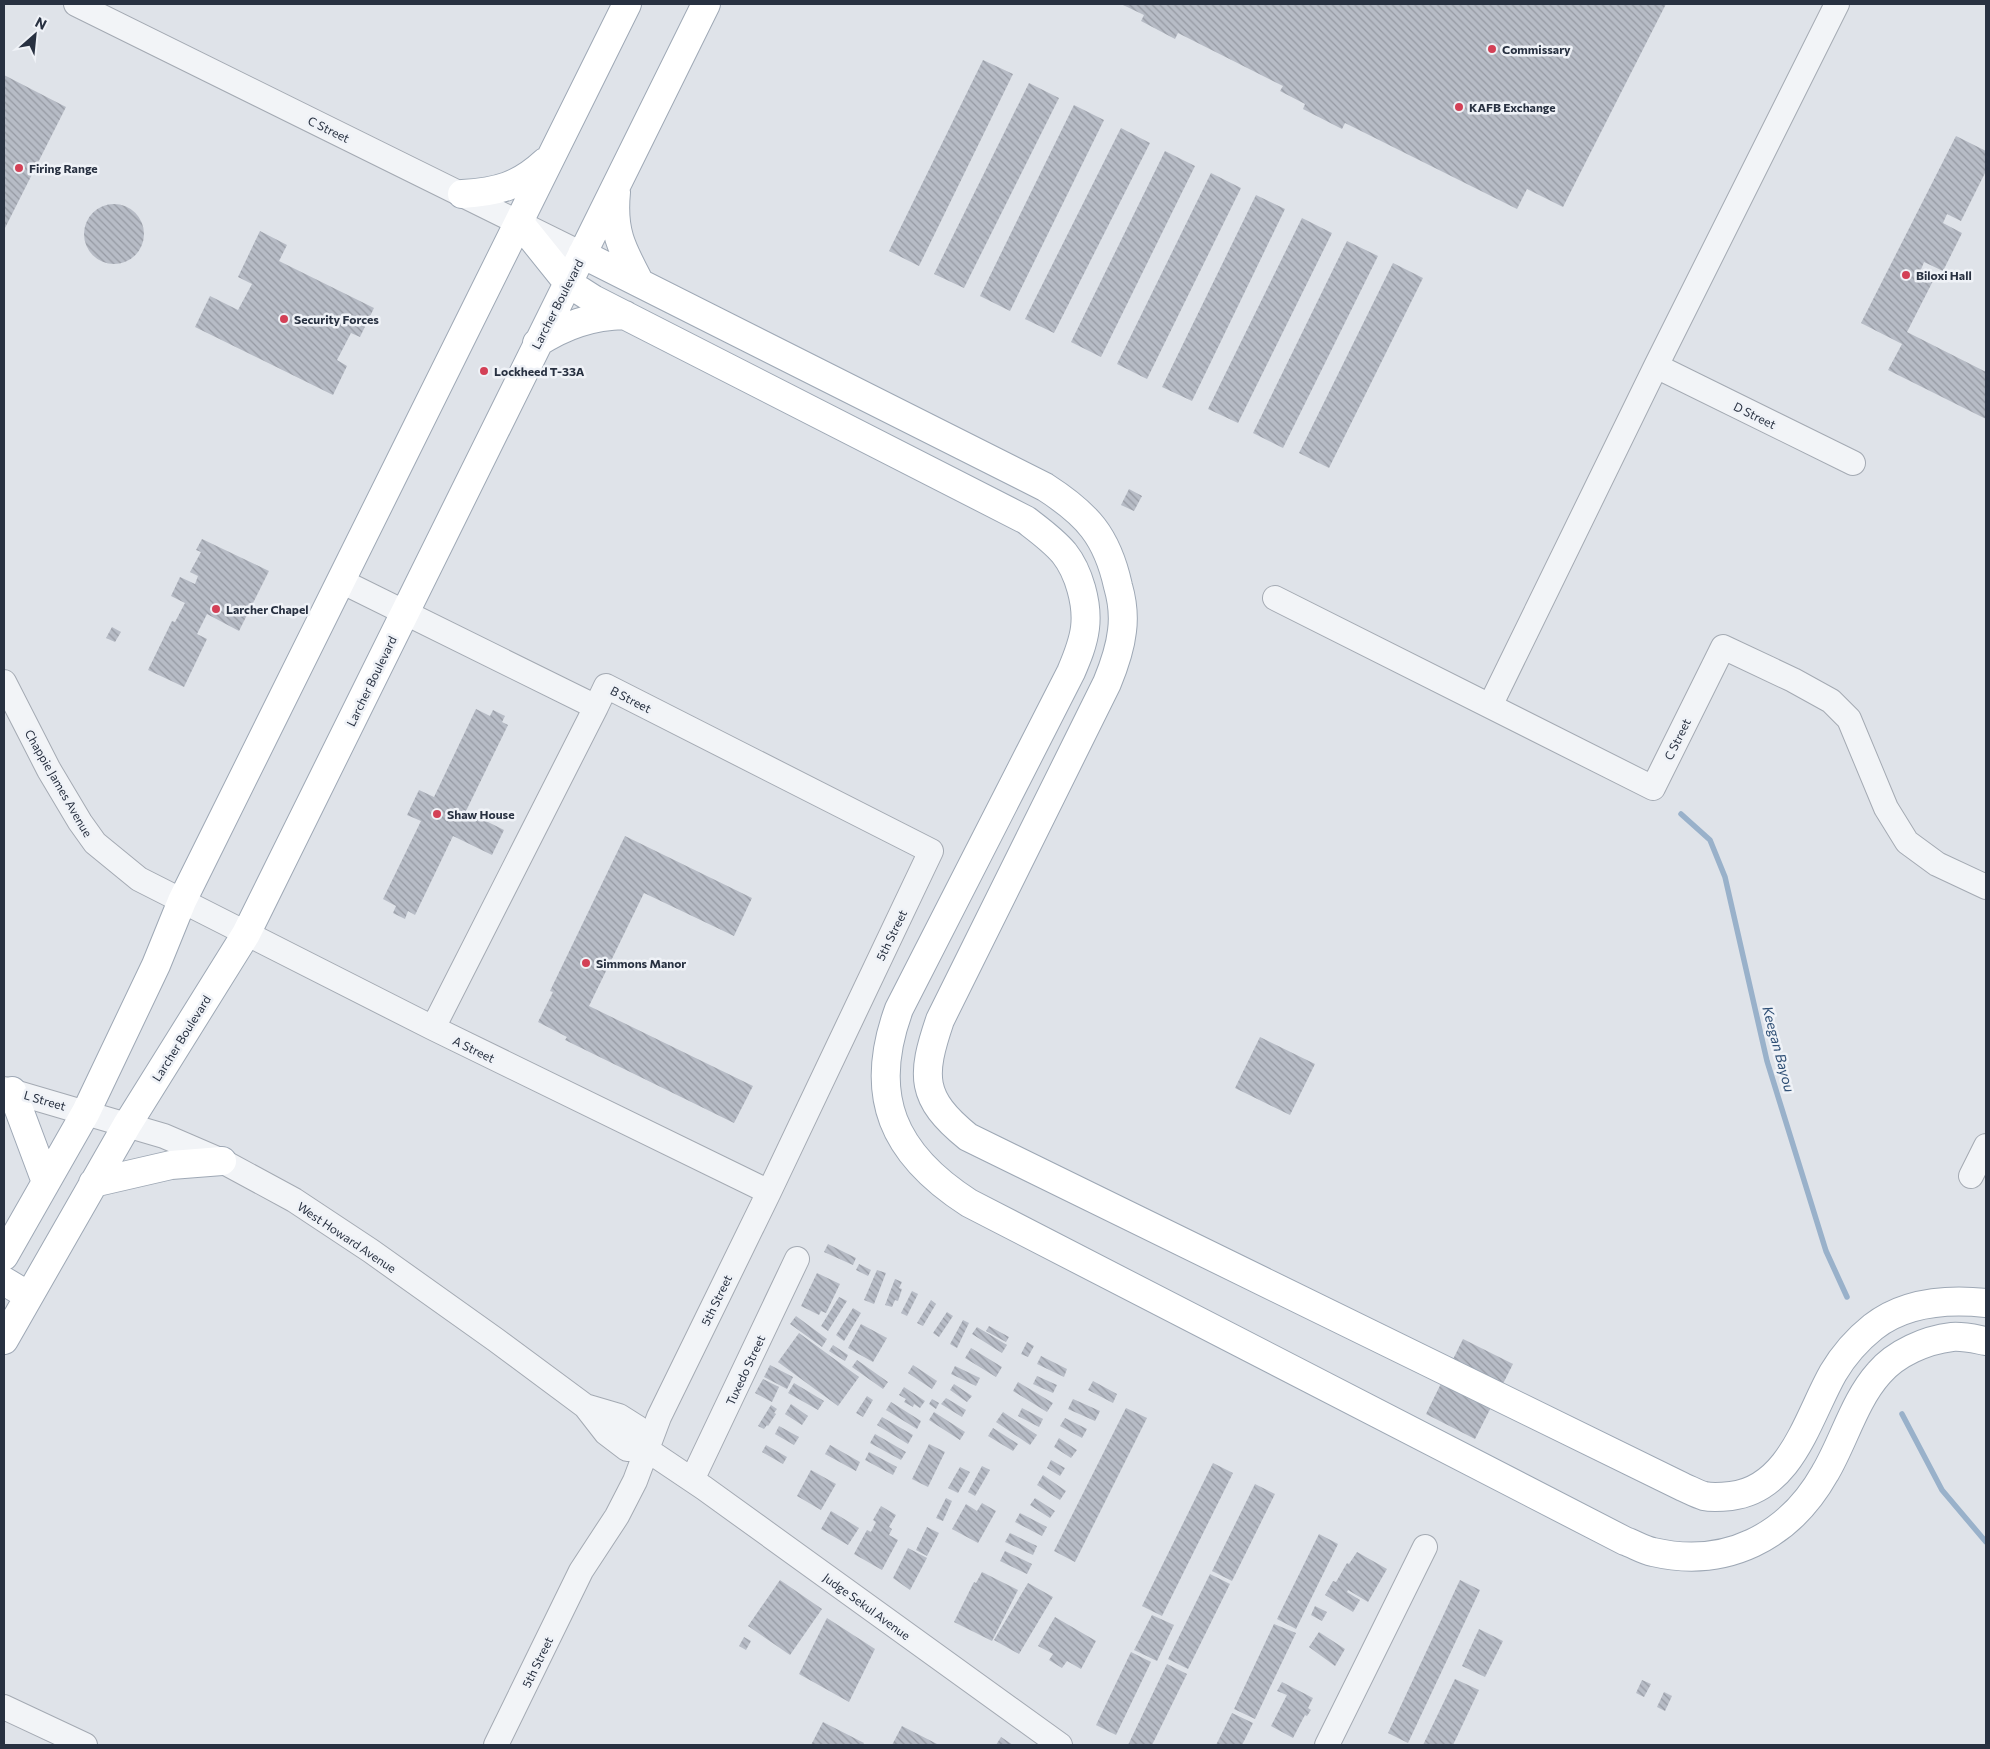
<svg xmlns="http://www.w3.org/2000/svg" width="1990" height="1749" viewBox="0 0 1990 1749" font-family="Commissioner,sans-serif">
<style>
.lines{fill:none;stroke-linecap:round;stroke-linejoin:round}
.stream{stroke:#99b1ca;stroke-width:5.5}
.building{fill:url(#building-back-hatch)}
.minor-casing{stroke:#a4aab3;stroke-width:26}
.major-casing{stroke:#9ea8b5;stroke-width:30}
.minor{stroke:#f2f4f7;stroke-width:24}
.major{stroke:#fff;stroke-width:28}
.poi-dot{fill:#d34056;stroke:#eff2f7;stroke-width:2}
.labels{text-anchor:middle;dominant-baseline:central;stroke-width:5;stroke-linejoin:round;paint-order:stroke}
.poi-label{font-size:12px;font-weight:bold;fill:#283141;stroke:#eff2f7;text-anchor:start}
.street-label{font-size:12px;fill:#283141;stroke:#eff2f7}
.water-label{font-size:14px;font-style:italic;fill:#305076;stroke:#eff2f7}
</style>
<defs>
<pattern id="building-back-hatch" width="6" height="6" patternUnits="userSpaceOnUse" patternTransform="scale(1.25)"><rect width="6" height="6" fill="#b7bcc6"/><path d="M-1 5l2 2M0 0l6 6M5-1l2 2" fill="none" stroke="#9599a2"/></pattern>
</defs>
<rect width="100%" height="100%" fill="#dfe3e9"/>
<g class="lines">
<path class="stream" d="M1681,814L1710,840L1725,877L1767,1061L1826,1251L1847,1297
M1902,1414L1942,1490L1986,1542"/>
</g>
<path class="building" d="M1121,4H1666L1563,207L1527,189L1517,209L1345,123L1342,129L1303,109L1305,104L1280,91L1283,86L1178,33L1175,39L1141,21L1144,15Z
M983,60L1013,74L919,266L889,251Z
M4,75L66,107L4,230Z
M1029,83L1059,98L964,288L934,274Z
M1074,105L1104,120L1010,311L980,296Z
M1121,128L1150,143L1054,333L1025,319Z
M1956,136L1986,151V171L1961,221L1947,214L1943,223L1962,233L1943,271L1924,262L1920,272L1934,279L1907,332L1986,372V419L1888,370L1902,344L1861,323Z
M1165,151L1195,166L1101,357L1071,342Z
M1211,173L1241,188L1147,379L1117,364Z
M1256,195L1285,209L1192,401L1162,387Z
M84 234a30 30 0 1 1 60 0a30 30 0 1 1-60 0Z
M1302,218L1332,233L1238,423L1208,409Z
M260,231L287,245L279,261L374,308L360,337L351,333L337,360L347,366L333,395L195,327L210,296L238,310L252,284L238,277Z
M1347,241L1378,256L1283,448L1253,433Z
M1393,263L1423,278L1329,468L1299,453Z
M1129,489L1142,496L1134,511L1121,505Z
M202,539L269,571L239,631L207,614L197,634L207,639L184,687L148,670L172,621L175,622L185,603L171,596L180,577L195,584L198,576L190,572L201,552L196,550Z
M112,627L121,632L115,642L106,638Z
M476,709L490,716L493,710L505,716L502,722L508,725L465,813L479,820L480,818L504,830L492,855L453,836L415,915L408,911L405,919L393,913L396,906L383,899L421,821L407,815L419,790L434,797Z
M625,836L752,898L734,936L644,893L589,1006L753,1086L734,1123L565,1040L567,1037L538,1022L553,992L550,991Z
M1260,1037L1315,1064L1290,1115L1235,1088Z
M828,1244L856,1258L853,1265L824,1252Z
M859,1264L871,1270L868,1276L856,1270Z
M877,1270L886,1273L874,1304L864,1300Z
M817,1273L840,1284L826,1313L821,1311L819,1315L801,1306Z
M895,1279L902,1282L899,1288L902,1289L898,1301L895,1300L892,1307L885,1305Z
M912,1291L918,1294L907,1316L901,1313Z
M839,1297L847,1301L828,1331L821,1326Z
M931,1300L936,1304L923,1326L917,1323Z
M853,1308L861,1313L844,1341L836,1335Z
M947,1312L953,1316L939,1337L933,1333Z
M796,1316L827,1339L822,1347L790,1324Z
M963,1320L969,1323L957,1348L950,1344Z
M861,1324L887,1338L873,1362L848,1348Z
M989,1326L1009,1337L1006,1342L986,1331Z
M977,1327L1007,1345L1002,1353L972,1334Z
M799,1333L859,1377L838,1406L778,1362Z
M1463,1339L1513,1364L1475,1439L1426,1414Z
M1027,1342L1034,1346L1028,1357L1021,1354Z
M833,1345L848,1355L845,1361L829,1351Z
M971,1348L1002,1367L996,1377L965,1358Z
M1041,1356L1067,1369L1064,1377L1037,1364Z
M857,1360L888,1382L883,1389L852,1367Z
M770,1365L793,1377L787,1389L764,1377Z
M913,1365L937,1381L932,1389L908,1373Z
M955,1366L980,1378L976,1386L951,1374Z
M1037,1376L1057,1385L1053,1393L1033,1384Z
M763,1379L779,1387L772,1402L755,1393Z
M1093,1381L1117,1394L1113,1403L1088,1390Z
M1018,1382L1053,1403L1047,1412L1013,1391Z
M794,1383L824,1401L818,1410L788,1393Z
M954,1384L972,1396L967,1402L950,1390Z
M904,1387L925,1401L920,1408L914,1404L913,1407L904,1402L906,1399L899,1395Z
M867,1396L873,1400L863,1417L856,1413Z
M946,1398L966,1410L962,1417L941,1404Z
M932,1399L939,1403L936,1409L929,1404Z
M1073,1399L1100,1411L1095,1421L1068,1409Z
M891,1402L921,1421L917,1429L886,1410Z
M791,1404L808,1416L802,1425L785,1414Z
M771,1405L777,1409L774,1413L776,1414L768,1426L767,1425L764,1429L758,1426Z
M1022,1408L1043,1419L1039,1427L1018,1416Z
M1126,1408L1147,1418L1075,1562L1054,1551Z
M934,1412L965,1432L960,1440L929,1420Z
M1003,1412L1037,1435L1030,1445L996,1422Z
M882,1417L913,1435L908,1444L877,1425Z
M1065,1418L1087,1429L1082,1438L1060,1426Z
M779,1426L799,1437L794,1445L775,1434Z
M993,1428L1018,1444L1013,1451L988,1436Z
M875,1434L906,1452L901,1460L870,1443Z
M1059,1438L1077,1450L1071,1458L1054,1447Z
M929,1444L945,1452L928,1487L912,1479Z
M766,1445L787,1457L783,1464L762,1452Z
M830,1445L860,1462L856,1471L825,1454Z
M869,1452L897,1467L893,1475L865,1460Z
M1051,1460L1065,1468L1060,1476L1047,1468Z
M1213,1463L1233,1473L1162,1616L1142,1606Z
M982,1466L990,1470L975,1496L968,1492Z
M960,1467L970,1472L958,1493L948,1488Z
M811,1470L836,1484L821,1510L797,1496Z
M1043,1475L1066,1491L1060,1500L1037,1485Z
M1255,1484L1275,1494L1232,1581L1212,1571Z
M946,1498L952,1501L943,1521L936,1518Z
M1035,1498L1055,1511L1050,1518L1030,1505Z
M982,1503L996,1511L978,1543L952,1529L966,1504L977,1511Z
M881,1506L896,1515L889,1527L892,1529L889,1535L898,1540L882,1570L854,1554L867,1530L871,1532L876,1522L873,1520Z
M831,1511L859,1528L848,1545L821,1529Z
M1020,1513L1047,1527L1042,1536L1015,1522Z
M927,1527L939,1533L927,1556L916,1550Z
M1010,1533L1037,1546L1033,1555L1005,1542Z
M1319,1534L1338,1544L1296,1629L1277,1619Z
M908,1548L927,1558L910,1590L893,1578Z
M1005,1551L1032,1564L1027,1574L1000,1561Z
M1357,1552L1387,1569L1368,1602L1348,1590L1347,1592L1360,1600L1353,1612L1325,1595L1333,1581L1336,1582L1347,1563L1349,1564Z
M982,1572L1018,1590L992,1641L954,1622L974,1582L976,1583Z
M1210,1574L1230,1584L1188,1669L1168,1659Z
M780,1580L822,1609L790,1655L748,1626Z
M1460,1580L1480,1590L1408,1743L1388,1733Z
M1028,1583L1053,1597L1019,1654L994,1640Z
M1315,1606L1327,1612L1322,1621L1311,1615Z
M1152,1615L1174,1625L1157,1661L1134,1650Z
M1055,1617L1096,1641L1081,1669L1067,1661L1062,1668L1049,1660L1053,1654L1038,1646Z
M827,1618L875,1649L849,1702L799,1674Z
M1274,1624L1296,1633L1255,1719L1234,1709Z
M1479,1629L1503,1641L1485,1677L1462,1666Z
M1319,1632L1345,1649L1335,1666L1309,1647Z
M744,1637L751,1641L746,1650L739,1646Z
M1131,1652L1151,1662L1116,1735L1096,1725Z
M1167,1664L1187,1674L1152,1745H1128Z
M1455,1679L1479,1690L1453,1745H1423Z
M1642,1680L1651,1684L1644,1697L1636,1693Z
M1282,1682L1313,1698L1308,1708L1311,1710L1307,1716L1305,1715L1293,1738L1271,1726L1287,1695L1277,1691Z
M1664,1692L1672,1696L1665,1711L1657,1707Z
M1232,1713L1253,1723L1242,1745H1216Z
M823,1722L864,1743L863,1745H811Z
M902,1726L939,1745H892Z
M1001,1737L1013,1745H996Z"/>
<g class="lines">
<defs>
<path id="minor" d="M76,4L582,254
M1656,366L1853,463
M341,581L596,707L606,686L931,851L769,1192L659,1417L635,1481L617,1516L581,1571L496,1745
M1275,598L1653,788L1723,647L1793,680L1831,701L1849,719L1886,808L1907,842L1937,864L1986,887
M4,682L49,770L80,822L95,843L139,879L433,1028L769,1192
M1490,706L1656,366L1837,4
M433,1028L596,707
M4,1089L164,1136L222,1161L294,1200L371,1251L496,1340L585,1406L606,1433L627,1449H646
M1971,1176L1986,1146
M585,1406L619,1416L638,1428L646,1449L704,1488L1060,1745
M692,1480L797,1259
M4,1707L85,1745
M1327,1745L1425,1547"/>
<path id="major" d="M616,192C612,232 622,249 640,283
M462,194C498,192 519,186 545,162
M519,222L568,283L593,299L1026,520C1039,530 1053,540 1064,553C1079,572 1088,604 1085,628C1083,644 1077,658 1071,672L899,1009C867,1096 893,1154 969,1203L1625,1541C1634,1544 1643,1550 1653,1552C1726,1569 1789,1537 1825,1473C1844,1441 1854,1401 1879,1373C1896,1353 1926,1340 1952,1337C1963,1336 1975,1339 1986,1341
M582,254L1045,487C1087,514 1107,536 1118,586C1122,600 1124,616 1122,631C1120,649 1114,666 1107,683L940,1020C921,1076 920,1098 968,1137L1683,1487C1690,1490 1697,1494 1704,1496C1713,1498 1722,1497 1731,1496C1791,1489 1808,1417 1833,1373C1843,1356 1858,1339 1873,1327C1905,1302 1948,1299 1986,1303
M537,343C565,325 591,316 625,315
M12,1091L46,1182
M93,1183L171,1165L222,1161
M4,1256L86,1112L156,965L182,901L627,4
M4,1281L29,1296
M4,1340L127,1125L246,934L706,4"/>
</defs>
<use href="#minor" class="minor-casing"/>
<use href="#major" class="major-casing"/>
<use href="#minor" class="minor"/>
<use href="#major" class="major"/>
</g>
<g class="poi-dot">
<circle cx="1492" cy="49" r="5"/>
<circle cx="1459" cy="107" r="5"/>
<circle cx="19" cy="168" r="5"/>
<circle cx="1906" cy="275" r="5"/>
<circle cx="284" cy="319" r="5"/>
<circle cx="484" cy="371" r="5"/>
<circle cx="216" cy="609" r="5"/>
<circle cx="437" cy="814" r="5"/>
<circle cx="586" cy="963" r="5"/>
</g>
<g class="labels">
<g class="poi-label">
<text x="1502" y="49">Commissary</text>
<text x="1469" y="107">KAFB Exchange</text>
<text x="29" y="168">Firing Range</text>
<text x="1916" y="275">Biloxi Hall</text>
<text x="294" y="319">Security Forces</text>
<text x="494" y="371">Lockheed T-33A</text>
<text x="226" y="609">Larcher Chapel</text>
<text x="447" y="814">Shaw House</text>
<text x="596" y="963">Simmons Manor</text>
</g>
<g class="street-label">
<text transform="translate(329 129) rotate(26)">C Street</text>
<text transform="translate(557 304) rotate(-63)">Larcher Boulevard</text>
<text transform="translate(1755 415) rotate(26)">D Street</text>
<text transform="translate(371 681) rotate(-64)">Larcher Boulevard</text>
<text transform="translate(631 699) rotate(27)">B Street</text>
<text transform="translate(1677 739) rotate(-64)">C Street</text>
<text transform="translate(59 783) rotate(60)">Chappie James Avenue</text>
<text transform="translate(891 935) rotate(-64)">5th Street</text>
<text transform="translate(181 1038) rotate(-58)">Larcher Boulevard</text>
<text transform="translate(474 1049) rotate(26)">A Street</text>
<text transform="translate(45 1100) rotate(16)">L Street</text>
<text transform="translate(347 1237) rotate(34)">West Howard Avenue</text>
<text transform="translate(716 1300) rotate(-64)">5th Street</text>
<text transform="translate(745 1370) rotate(-65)">Tuxedo Street</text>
<text transform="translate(867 1606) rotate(36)">Judge Sekul Avenue</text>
<text transform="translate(537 1662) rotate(-64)">5th Street</text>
</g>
<g class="water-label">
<text transform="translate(1779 1049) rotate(75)">Keegan Bayou</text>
</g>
</g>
<rect width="1990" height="1749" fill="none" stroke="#283141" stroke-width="10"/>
<g transform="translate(35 35) rotate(27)" stroke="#eff2f7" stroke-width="4" paint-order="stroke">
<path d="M0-4L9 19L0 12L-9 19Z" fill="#283141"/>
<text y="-8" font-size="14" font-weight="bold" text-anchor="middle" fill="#283141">N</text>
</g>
</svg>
